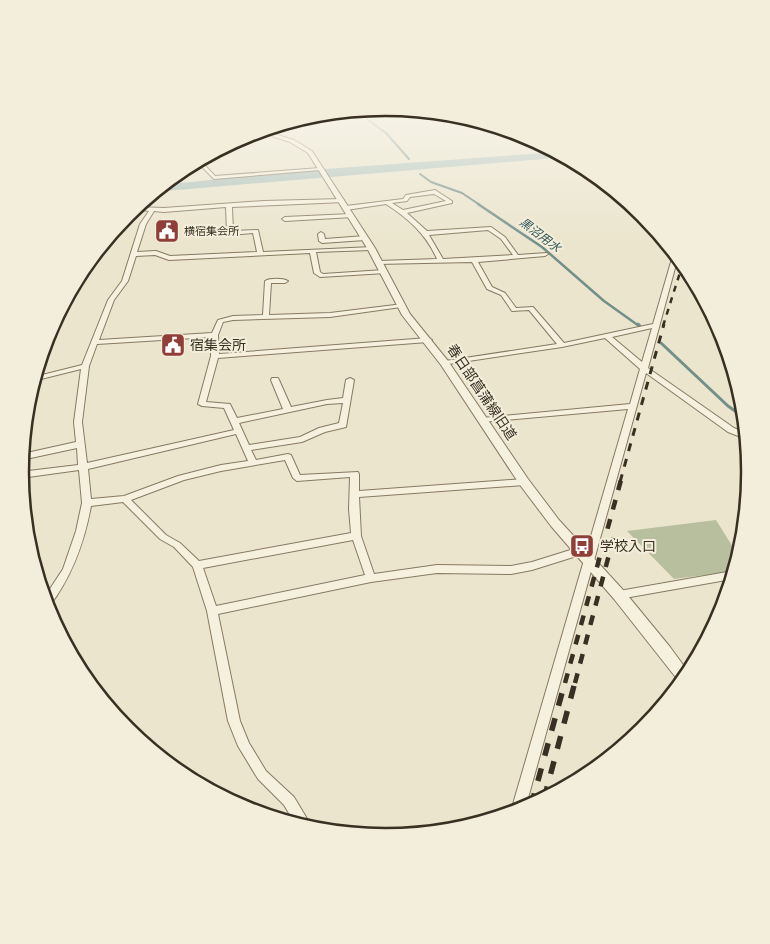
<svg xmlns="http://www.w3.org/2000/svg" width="770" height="944" viewBox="0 0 770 944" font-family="'Source Serif 4','Noto Sans JP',serif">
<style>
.cemetery{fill:#b8bf9f}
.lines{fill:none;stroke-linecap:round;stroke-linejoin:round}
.stream-far2{stroke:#738f8a;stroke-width:2}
.stream-far1{stroke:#738f8a;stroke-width:2.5}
.stream{stroke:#738f8a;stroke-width:3}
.river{fill:#acc1bc;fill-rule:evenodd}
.minor-casing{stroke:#877962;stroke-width:2}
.tertiary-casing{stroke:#877962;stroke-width:2}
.minor{fill:#f6f1df;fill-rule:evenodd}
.tertiary{fill:#f6f1df;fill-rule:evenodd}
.rail-far3{stroke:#393023;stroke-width:2.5;stroke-dasharray:6 6;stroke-linecap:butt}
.rail-far2{stroke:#393023;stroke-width:3;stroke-dasharray:8 8;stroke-linecap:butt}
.rail-far1{stroke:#393023;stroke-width:4.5;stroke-dasharray:10 10;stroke-linecap:butt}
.rail{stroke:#393023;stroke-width:5.5;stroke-dasharray:13 13;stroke-linecap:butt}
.labels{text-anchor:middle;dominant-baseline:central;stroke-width:4;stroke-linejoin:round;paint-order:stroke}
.far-poi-label{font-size:11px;fill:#393023;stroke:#f3eedc;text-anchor:start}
.far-water-label{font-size:12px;font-style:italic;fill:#345757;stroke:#f3eedc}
.poi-label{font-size:14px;fill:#393023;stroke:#f3eedc;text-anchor:start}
.street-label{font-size:14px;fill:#393023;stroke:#f3eedc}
.rim{fill:none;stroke:#393023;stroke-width:2.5}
</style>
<rect width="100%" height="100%" fill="#ebe5cd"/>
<path class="cemetery" d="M716,520L739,557L735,571L674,579L627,531Z"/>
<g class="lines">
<path class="stream-far2" d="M357,111L360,114
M367,119L386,133L409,159
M420,174L431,182L462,193L480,205"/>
<path class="stream-far1" d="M478,204L542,247L604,301L639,326"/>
<path class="stream" d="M638,324L640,326
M661,343L728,406L745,418"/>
<path class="river" d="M557,152L567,157L154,192L162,185L298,171Z"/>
<defs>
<path id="minor" d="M199,159L215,176L320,168L322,169L320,170L214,179L196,161Z
M435,190L452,201V203L407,213L427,231L491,227L505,237L518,255L547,253L548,254L545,256L478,262L492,287L505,293L516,308L533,307L564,343L653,324L673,255L675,253L678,257L648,368L734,428L746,433V439L728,432L646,373L525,809L512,813L511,811L628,409L482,422L478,420L482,418L630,404L640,369L605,338L562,347L442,365V361H445L557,344L529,310L512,311L501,295L487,289L472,262L377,264L376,263L379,261L437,259C426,234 409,219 386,204L346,210L343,208L346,206L403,199L406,195ZM434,194L446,201L403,210L392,203L407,201L410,197ZM488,230L501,239L513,255L443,259L429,235ZM652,328L642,362L612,337Z
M342,199L344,200V202L232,207L233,231L258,230L263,252L373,247L374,248L371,250L316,252L320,272L323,274L384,270L386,271V273L320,277L314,273L310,253L169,260L155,255L136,256L128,281L114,300L99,340L212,333L218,320L233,316L263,315L265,281C270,278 283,278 288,281L285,283H271L269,315L330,313L403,304V306L401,307L330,317L233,320L223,322L218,335L219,354L428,338L432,340L428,342L218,358L206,402L230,404L237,418L283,409L271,380L272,378H278L279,380L291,407L327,400L343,398L346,380L350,378L354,380L346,427L325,432L302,442L251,450L256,460L288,454L291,455L300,475L358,472L359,474V491L524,479L528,482L524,485L359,497L361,536L374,574L437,565L511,566L532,562L580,547L583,548L585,551L583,554L532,570L511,574L437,573L371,582L218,614L240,721L249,743L266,771L294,797L312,827L311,829L296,825L284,805L258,779L238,746L228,721L207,611L193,567L174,547L160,539L123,502L91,506C84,544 72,576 49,607L47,608L44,598L63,569L76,531L82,503L79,470L21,478L20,472L78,465L77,448L26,459L24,463L21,464L22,454L76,442L74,422L81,369L33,381L34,377L82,365L108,300L122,281L140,224L149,211L133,209L136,207L164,208L264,201ZM226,207L227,233L230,235L253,233L257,252L170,256L156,251L137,252L146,224L154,211L164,212ZM211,337V356L198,404L202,406L224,408L234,430L87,463L82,422L89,366L97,344ZM343,403L339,423L319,428L300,437L249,445L239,423L327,404ZM236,434L248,461L221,465L178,476L124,496L91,499L88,469ZM285,460L293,478L297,481L350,477L349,509L351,533L199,561L180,543L166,535L131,500L184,480L221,471ZM353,540L365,575L216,606L203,568Z
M351,214L354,216L353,217L285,221L282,219L285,217Z
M321,232L324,234L325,239L365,236L368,238L365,240L322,243L319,241L318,234Z
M733,571L734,572L732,579L619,599L615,598L614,595L615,592L619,591Z"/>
<path id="tertiary" d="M313,114L461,115L467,117H305Z
M261,130L294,140L312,151L375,248L410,314L448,361L528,479L559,520L624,591L670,647L689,673L681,684L614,599L551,526L520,485L441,365L402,315L367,248L308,153L290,142L256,131Z"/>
</defs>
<use href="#minor" class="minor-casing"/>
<use href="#tertiary" class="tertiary-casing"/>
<use href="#minor" class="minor"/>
<use href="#tertiary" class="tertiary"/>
<path class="rail-far3" d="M663,326L683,263"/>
<path class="rail-far2" d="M620,482L664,324"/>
<path class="rail-far1" d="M565,683L621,480
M575,683L615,532"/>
<path class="rail" d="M544,799L575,682
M531,806L565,682"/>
</g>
<linearGradient id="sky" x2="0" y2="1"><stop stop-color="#90b9d6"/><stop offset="0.45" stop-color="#f6f3e8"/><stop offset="1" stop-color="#f6f3e8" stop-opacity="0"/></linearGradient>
<rect width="770" height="244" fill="url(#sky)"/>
<defs>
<symbol id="civic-square" viewBox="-11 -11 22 22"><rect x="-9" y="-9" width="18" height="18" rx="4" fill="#903e38" stroke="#f3eedc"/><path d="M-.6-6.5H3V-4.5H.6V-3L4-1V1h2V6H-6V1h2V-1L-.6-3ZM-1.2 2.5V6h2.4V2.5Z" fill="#fff"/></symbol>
<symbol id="bus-square" viewBox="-11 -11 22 22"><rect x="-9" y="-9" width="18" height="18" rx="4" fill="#903e38" stroke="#f3eedc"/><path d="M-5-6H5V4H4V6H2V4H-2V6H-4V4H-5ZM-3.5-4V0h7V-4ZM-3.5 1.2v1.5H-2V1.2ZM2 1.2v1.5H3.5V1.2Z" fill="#fff"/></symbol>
</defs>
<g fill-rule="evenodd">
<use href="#civic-square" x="153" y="217" width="28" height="28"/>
<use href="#civic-square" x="159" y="331" width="28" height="28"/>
<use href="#bus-square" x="568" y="532" width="28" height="28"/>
</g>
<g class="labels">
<g class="far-poi-label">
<text x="184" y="231">横宿集会所</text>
</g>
<g class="far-water-label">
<text transform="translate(540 235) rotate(37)">黒沼用水</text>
</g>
<g class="poi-label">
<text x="190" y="345">宿集会所</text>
<text x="600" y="546">学校入口</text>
</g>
<g class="street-label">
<text transform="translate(482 392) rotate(56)">春日部菖蒲線旧道</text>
</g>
</g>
<path d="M0 0H770V944H0ZM29 472a356 356 0 1 1 712 0a356 356 0 1 1-712 0Z" fill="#f3eedc" fill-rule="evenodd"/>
<path class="rim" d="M29 472a356 356 0 1 1 712 0a356 356 0 1 1-712 0Z"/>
</svg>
